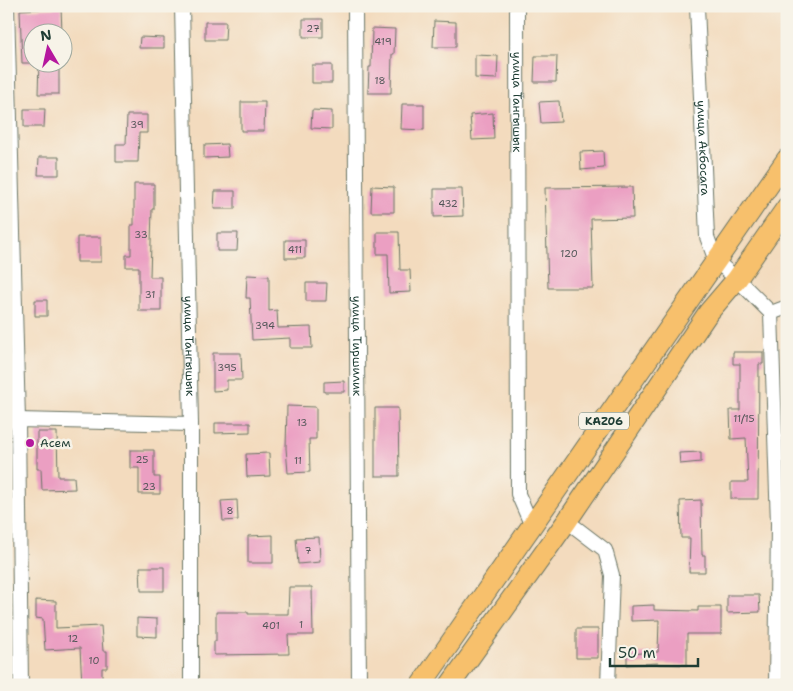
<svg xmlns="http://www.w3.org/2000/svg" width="793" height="691" viewBox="0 0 793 691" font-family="'Shantell Sans',sans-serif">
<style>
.building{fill:#eb9fc2}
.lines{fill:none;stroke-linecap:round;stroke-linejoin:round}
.minor-casing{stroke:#697464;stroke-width:16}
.highway-casing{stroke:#697464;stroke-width:22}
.minor{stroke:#fff;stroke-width:14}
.highway{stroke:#f7c06c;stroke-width:20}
.poi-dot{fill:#b5179e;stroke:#f7f3e8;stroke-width:2}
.labels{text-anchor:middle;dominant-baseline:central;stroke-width:5;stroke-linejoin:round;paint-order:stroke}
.number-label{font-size:10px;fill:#525658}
.shield{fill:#f7f3e8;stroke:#60746a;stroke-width:1}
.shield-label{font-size:11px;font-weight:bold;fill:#1f3d34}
.street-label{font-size:12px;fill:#1f3d34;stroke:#f7f3e8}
.poi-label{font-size:12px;fill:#1f3d34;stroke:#f7f3e8;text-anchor:start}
</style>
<rect width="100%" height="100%" fill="#f7f3e8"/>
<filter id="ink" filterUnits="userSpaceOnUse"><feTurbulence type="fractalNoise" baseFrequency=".02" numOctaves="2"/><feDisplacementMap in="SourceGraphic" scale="10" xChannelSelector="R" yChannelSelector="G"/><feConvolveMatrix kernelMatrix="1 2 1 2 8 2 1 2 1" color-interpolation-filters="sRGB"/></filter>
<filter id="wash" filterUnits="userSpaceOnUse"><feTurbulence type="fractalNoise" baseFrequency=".0096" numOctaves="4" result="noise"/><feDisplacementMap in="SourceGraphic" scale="20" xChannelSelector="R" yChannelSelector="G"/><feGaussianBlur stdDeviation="1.12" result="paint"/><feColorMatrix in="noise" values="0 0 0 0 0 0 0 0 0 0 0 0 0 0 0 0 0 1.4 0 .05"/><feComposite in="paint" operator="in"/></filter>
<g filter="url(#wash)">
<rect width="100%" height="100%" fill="#f3dbbe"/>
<g id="blocks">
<path class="building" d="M61,8L62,32H32V63H22L20,10Z
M303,19H323V37H303Z
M434,21L456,22V47H433Z
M205,22H226L225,40H205Z
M372,28L395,29L394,54H392L391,93H368L369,67H371Z
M140,37L164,38V48H139Z
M475,55L498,56L497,79L475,78Z
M535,56H557L556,82H534Z
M39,62H59V94H38Z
M312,65H332V83H312Z
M559,101L561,122L541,123L539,102Z
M241,102H265L264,131H241Z
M402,104H424V130L401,129Z
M24,109H45L44,127H24Z
M312,110L332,111V129L311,128Z
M493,113L494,139L472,140L470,115Z
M127,115H147V133H139L138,162H116V144H126Z
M227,144L228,157L204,158V145Z
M603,151L604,168L581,170L580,152Z
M39,157H59V175H38Z
M134,184H154V209H152L150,277H161V311H139V267H126V255H131V225H134Z
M372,186L394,187V212H371Z
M632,187L633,218L591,219L593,288H548L545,188Z
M434,189H462L463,216L434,217Z
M215,191H235V209H214Z
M377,232H399L400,270H410L411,292L389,293L388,254H377Z
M217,233H238L237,251H217Z
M77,237H101V262H77Z
M285,240H305V258H285Z
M247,275L269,276V311L277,310L278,328L311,327L312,348H290V338L252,340L250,298H246Z
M306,283H327L326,301H306Z
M35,300H47V316H35Z
M733,352H763V364H759L758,499H731V482H748L746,438L731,439L730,410H740V364H733Z
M213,353H241L242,380H227V390L213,391Z
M344,381V392H324V382Z
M287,406L316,407V439H309L310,472L288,473L286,448Z
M375,408H398L399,476H375Z
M215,423H250V432L215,433Z
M37,432H57L58,477H74L75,489L42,490L41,469H37Z
M130,450H154V477H160V494H139V468H130Z
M701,452V462L680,464L679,453Z
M269,453L270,476L247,477L246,454Z
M237,500L238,520L223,521L221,501Z
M701,500L702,555H705V572H689L690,538H681L680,501Z
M273,535V563H248V536Z
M319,537L320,562L298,564L296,538Z
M140,567H164V591H141Z
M289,587H312L313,635H288L289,654L214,655V641H216V612H248V614H288Z
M727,595H759L760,612L727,613Z
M36,600L56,601V628L101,626L103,651H107V668H102V685H82L80,648L45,650L43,619L36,618Z
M654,605V610L698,611V607H721V634H687V665L658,664V663L627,665V654L658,652L659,620L631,621V606Z
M137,618L157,619V637L137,636Z
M576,629H598V658H576Z"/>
</g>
</g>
<g filter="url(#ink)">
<use href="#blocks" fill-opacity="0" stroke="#697464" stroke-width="1"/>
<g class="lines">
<defs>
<g id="minor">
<path d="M7,6L18,420L21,685"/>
<path id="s1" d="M182,6L191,424V685"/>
<path id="s2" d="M355,6L359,685"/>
<path id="s3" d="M517,6L518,494L532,526"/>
<path id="s4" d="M697,6L707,237L716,261L737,279L771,313L787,307"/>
<path d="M771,313L778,524L776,685"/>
<path d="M6,421L18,420L191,424"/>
<path d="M567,521L605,550L612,575L608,685"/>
</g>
<path id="highway" d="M421,685L787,159
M450,685L567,521L708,313L737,279L787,207"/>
</defs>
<use href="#minor" class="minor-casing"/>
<use href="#highway" class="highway-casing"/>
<use href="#minor" class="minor"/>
<use href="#highway" class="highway"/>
</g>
</g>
<circle class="poi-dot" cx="30" cy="443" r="5"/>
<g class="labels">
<g class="number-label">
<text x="313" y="28">27</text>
<text x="383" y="41">419</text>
<text x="380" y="80">18</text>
<text x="137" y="124">39</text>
<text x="448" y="203">432</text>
<text x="141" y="234">33</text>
<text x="295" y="249">411</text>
<text x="569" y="253">120</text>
<text x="150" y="294">31</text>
<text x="265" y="325">394</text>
<text x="227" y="367">395</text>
<text x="744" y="418">11/15</text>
<text x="302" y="422">13</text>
<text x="142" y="459">25</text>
<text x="298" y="460">11</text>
<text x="149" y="486">23</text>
<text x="230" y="510">8</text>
<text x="308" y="550">7</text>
<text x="301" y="624">1</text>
<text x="271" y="625">401</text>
<text x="73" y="638">12</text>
<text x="94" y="660">10</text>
</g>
<rect class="shield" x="579" y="412.5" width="50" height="17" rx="4"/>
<g class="shield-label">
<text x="604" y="421">KАZ06</text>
</g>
<g class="street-label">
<text stroke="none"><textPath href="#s3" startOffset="96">улица Тангышык</textPath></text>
<text stroke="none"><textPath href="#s4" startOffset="142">улица Акбосага</textPath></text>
<text stroke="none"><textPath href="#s1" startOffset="340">улица Тангышык</textPath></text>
<text stroke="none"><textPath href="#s2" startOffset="340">улица Тиршилик</textPath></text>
</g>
<g class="poi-label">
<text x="40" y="443">Асем</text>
</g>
</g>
<rect width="793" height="691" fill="none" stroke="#f7f3e8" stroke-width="25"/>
<g transform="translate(48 48) rotate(351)"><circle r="24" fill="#f7f3e8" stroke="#a1aaa0"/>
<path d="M0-4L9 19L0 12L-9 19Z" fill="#b5179e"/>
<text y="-8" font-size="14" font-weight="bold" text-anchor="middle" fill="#1f3d34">N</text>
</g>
<path d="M610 658v8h88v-8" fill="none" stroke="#1f3d34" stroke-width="2.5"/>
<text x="618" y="658" font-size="15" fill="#1f3d34" stroke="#f7f3e8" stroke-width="4" paint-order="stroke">50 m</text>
</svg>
